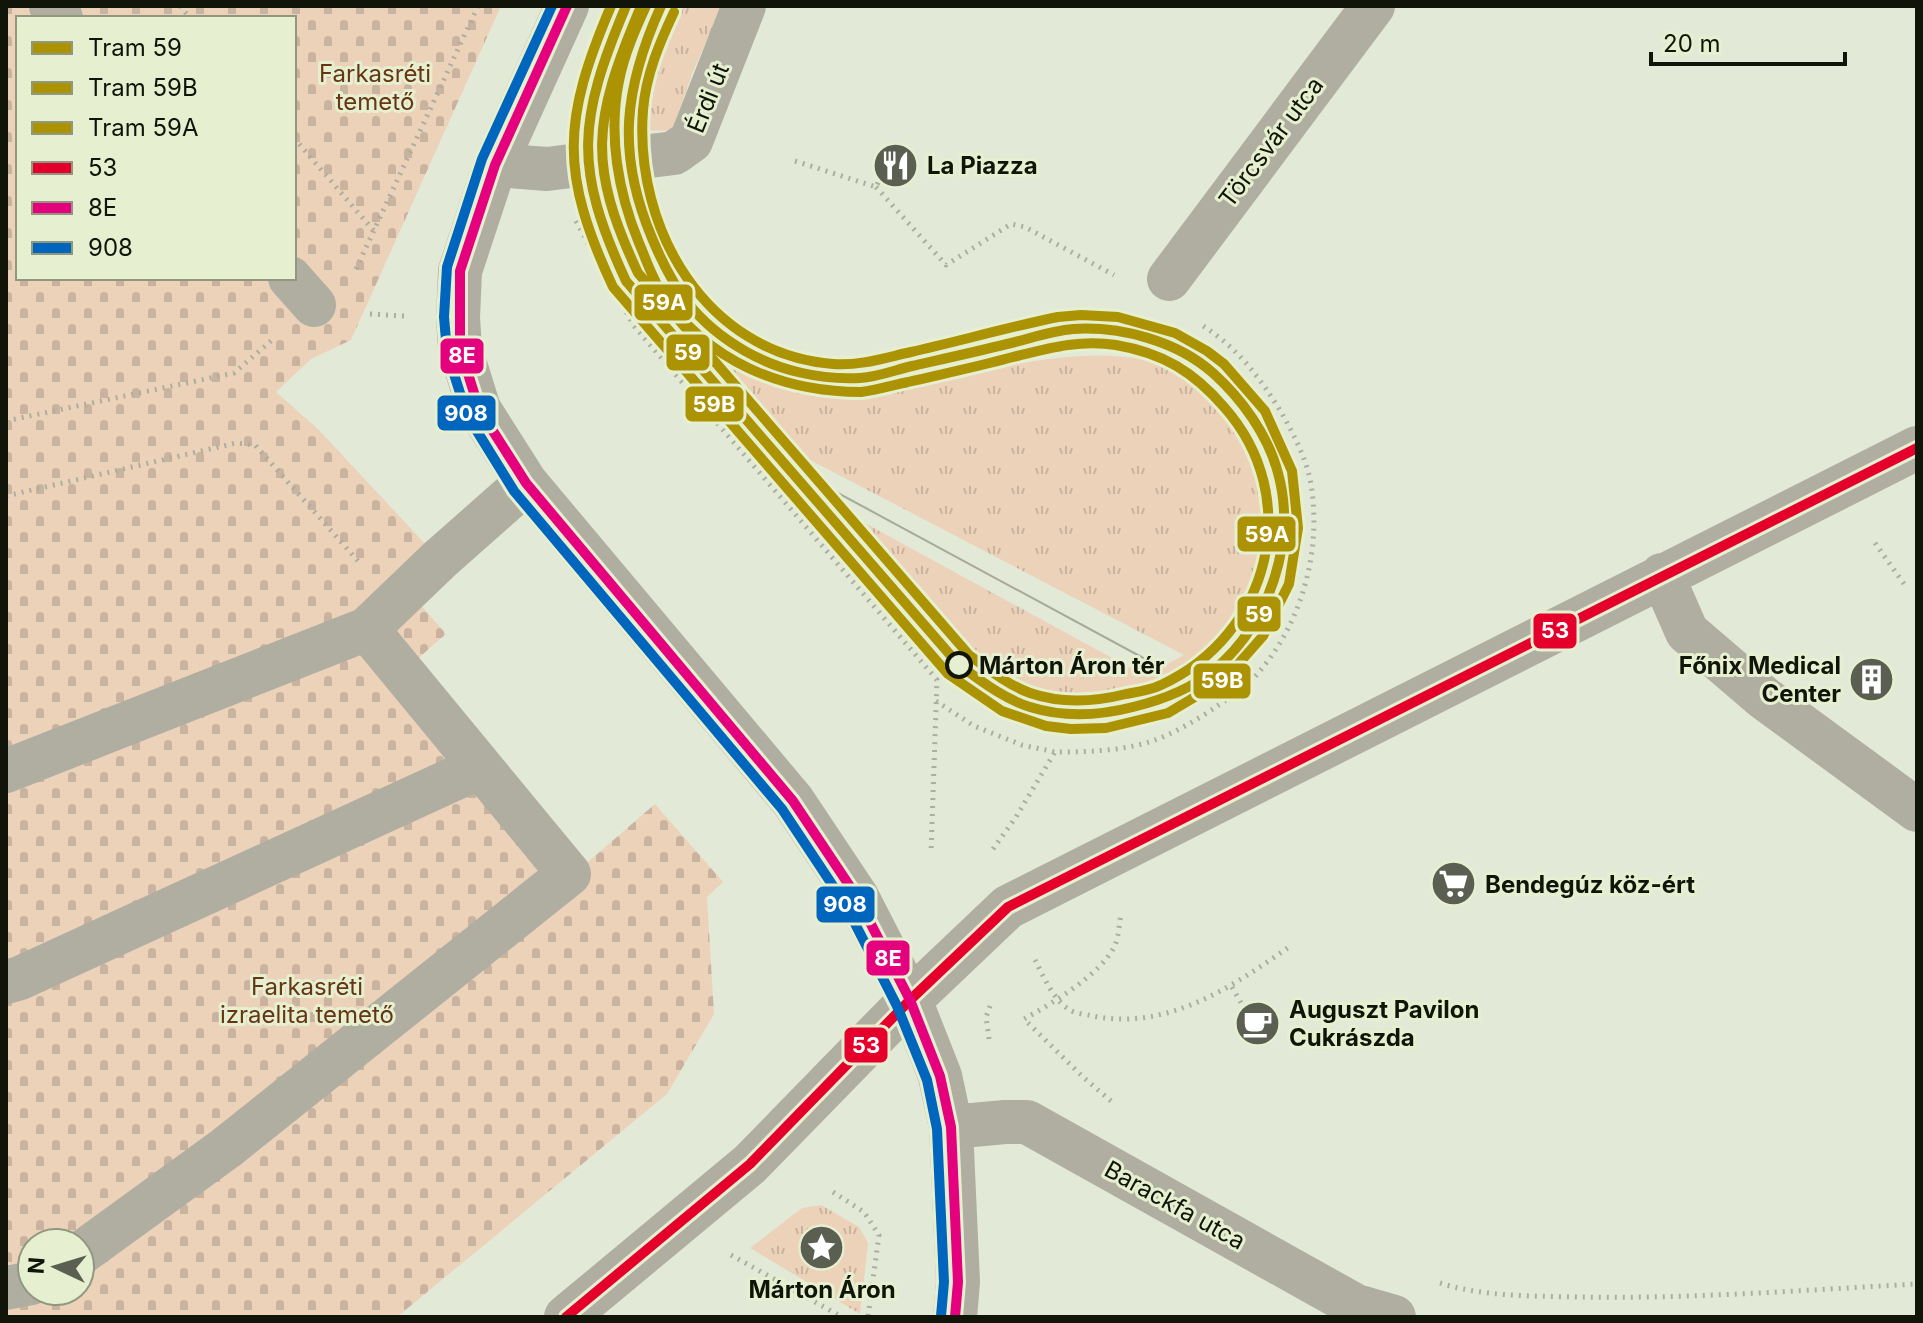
<svg xmlns="http://www.w3.org/2000/svg" width="1923" height="1323" viewBox="0 0 1923 1323" font-family="Inter,sans-serif">
<style>
.grass{fill:url(#grass-tufts)}
.cemetery{fill:url(#cemetery-stones);fill-rule:evenodd}
.lines{fill:none;stroke-linecap:round;stroke-linejoin:round}
.path{stroke:#acaea0;stroke-width:5;stroke-dasharray:2 6;stroke-linecap:butt}
.minor{stroke:#b0aea1;stroke-width:44}
.tram{stroke:#a8a89c;stroke-width:2}
.bus-1-casing{stroke:#e6f0d0;stroke-width:16}
.bus-2-casing{stroke:#e6f0d0;stroke-width:16}
.bus-3-casing{stroke:#e6f0d0;stroke-width:16}
.bus-1{stroke:#e4002b;stroke-width:10}
.bus-2{stroke:#e5007d;stroke-width:10}
.bus-3{stroke:#0065bd;stroke-width:10}
.tram-1-casing{stroke:#e6f0d0;stroke-width:16}
.tram-2-casing{stroke:#e6f0d0;stroke-width:16}
.tram-3-casing{stroke:#e6f0d0;stroke-width:16}
.tram-1{stroke:#ac9303;stroke-width:10}
.tram-2{stroke:#ac9303;stroke-width:10}
.tram-3{stroke:#ac9303;stroke-width:10}
.stop-dot{fill:#e6f0d0;stroke:#111409;stroke-width:4}
.labels{text-anchor:middle;dominant-baseline:central;stroke-width:6;stroke-linejoin:round;paint-order:stroke}
.park-label{font-size:24px;fill:#653514;stroke:#e6f0d0}
.street-label{font-size:24px;fill:#111409;stroke:#e6f0d0}
.poi-label{font-size:24px;font-weight:bold;fill:#111409;stroke:#e6f0d0;text-anchor:start}
.stop-label{font-size:24px;font-weight:bold;fill:#111409;stroke:#e6f0d0;text-anchor:start}
.line-badge{stroke:#e6f0d0;stroke-width:3}
.badge-label{font-size:22px;text-anchor:middle;font-weight:bold;fill:#fff}
</style>
<defs>
<pattern id="grass-tufts" width="24" height="20" patternUnits="userSpaceOnUse" patternTransform="scale(2)"><rect width="24" height="20" fill="#ecd2b9"/><path d="M3 7l-1-3M5 7V3M7 7l1-3M15 17l-1-3M17 17v-4M19 17l1-3" fill="none" stroke="#c9b39e"/></pattern>
<pattern id="cemetery-stones" width="16" height="16" patternUnits="userSpaceOnUse" patternTransform="scale(2)"><rect width="16" height="16" fill="#ecd2b9"/><path d="M2 7V4a2 2 0 0 1 4 0v3zM10 15v-3a2 2 0 0 1 4 0v3z" fill="#c9b39e"/></pattern>
</defs>
<rect width="100%" height="100%" fill="#e3e9d7"/>
<path class="grass" d="M684,6H722L692,74L672,131L644,130L658,65Z
M716,349C729,350 738,365 750,371C777,384 807,394 837,396C859,398 887,391 909,387C991,371 1102,334 1181,372C1207,384 1231,412 1244,436C1253,452 1261,468 1266,486C1268,495 1267,506 1268,516C1271,594 1222,666 1147,692C1092,712 1027,694 981,662L850,515L1145,676L1184,655L812,461L792,446L715,362Z
M821,1205L859,1227L868,1243L860,1314L750,1248L802,1208Z"/>
<path class="cemetery" d="M6,6H501L351,340L311,359L276,392L318,429L429,548L418,602L446,634L414,662L588,862L655,804L723,882L707,897L714,1014L667,1094L397,1317H6ZM18,18H294V278H18ZM32,1243H80V1291H32Z"/>
<g class="lines">
<path class="path" d="M180,6L190,18
M294,138L374,231
M795,161L876,187L885,168
M876,187L946,265L1011,224L1025,227L1114,275
M576,221L634,326L937,680L931,853
M356,269L478,6
M370,314L404,316
M6,421L234,373L272,340
M6,496L236,443L255,445L358,561
M1875,543L1904,584
M936,701L974,726L1022,745L1055,752
M993,849L1016,817L1055,752C1086,752 1116,751 1146,743C1170,736 1195,721 1216,707C1225,700 1237,694 1246,686C1300,633 1324,552 1310,479C1305,456 1293,433 1281,412C1259,376 1236,346 1200,324
M1035,960C1044,977 1053,1000 1070,1010C1076,1014 1086,1014 1093,1016C1167,1031 1232,987 1289,947
M1232,987L1244,1008
M989,1039L986,1017L990,1006
M1111,1101L1083,1077L1024,1019C1051,1004 1102,974 1115,945C1119,936 1119,924 1121,914
M833,1192L864,1212L879,1235L868,1317
M731,1255L842,1317
M1440,1283C1484,1297 1534,1296 1580,1297C1692,1299 1805,1290 1917,1284"/>
<path class="minor" d="M51,6L61,18
M567,6L495,165L460,271L458,318L460,348L479,409L526,483L793,801L857,897L910,1000L940,1076L951,1127L958,1282L955,1317
M495,165L547,169L674,153L691,141L744,6
M290,278L314,305
M1169,279L1373,6
M1662,575L1687,632L1764,698L1917,810
M6,771L367,629L440,559L526,483
M6,982L20,978L480,767
M951,1127L1005,1122H1027L1356,1306L1394,1317
M80,1254L226,1148L569,874L367,629
M6,1288L32,1283
M566,1317L750,1164L910,1000L1008,907L1917,448"/>
<path class="tram" d="M646,225L683,326L700,360L740,413
M750,425L786,460L812,479L1147,660"/>
<defs>
<path id="bus-1" d="M566,1317L750,1164L910,1000L1008,907L1917,448"/>
<path id="bus-2" d="M567,6L495,165L460,271V348L479,409L526,483L793,801L857,897L910,1000L940,1076L951,1127L958,1282L955,1317"/>
<path id="bus-3" d="M552,6L482,159L447,267L444,317L447,352L467,415L514,491L782,809L845,904L897,1006L927,1080L937,1129L944,1282L941,1316"/>
</defs>
<use href="#bus-1" class="bus-1-casing"/>
<use href="#bus-2" class="bus-2-casing"/>
<use href="#bus-3" class="bus-3-casing"/>
<use href="#bus-1" class="bus-1"/>
<use href="#bus-2" class="bus-2"/>
<use href="#bus-3" class="bus-3"/>
<defs>
<path id="tram-1" d="M626,6C578,120 573,167 626,281L959,665C981,681 1004,699 1030,707C1065,718 1098,716 1133,707C1162,700 1191,689 1214,670C1269,624 1297,542 1278,473C1268,435 1242,399 1213,373C1177,341 1121,326 1073,329C1050,331 1029,339 1007,344C975,352 943,359 912,366C895,370 878,377 860,378C821,380 780,371 745,351C696,323 673,289 652,238C616,153 624,88 661,6"/>
<path id="tram-2" d="M611,6C562,121 560,173 613,287L948,674L1002,711L1046,726L1071,729L1106,728L1168,713L1225,679L1263,636L1289,584L1298,528L1292,471L1265,411L1224,364L1207,351L1175,333L1118,317L1081,315L1058,317C1009,327 960,341 911,352C884,358 860,366 833,364C706,354 634,229 643,110C646,75 659,44 674,12"/>
<path id="tram-3" d="M639,11C593,121 587,164 638,273L969,655C988,669 1008,685 1030,693C1062,704 1094,702 1126,694C1137,692 1151,690 1161,685C1270,635 1305,498 1224,407C1194,372 1163,353 1116,345C1078,339 1046,349 1009,358C976,367 942,374 908,382C893,385 877,390 861,392C781,392 707,361 662,293C652,278 646,259 639,243C618,192 608,135 619,81C624,55 635,30 646,6"/>
</defs>
<use href="#tram-1" class="tram-1-casing"/>
<use href="#tram-2" class="tram-2-casing"/>
<use href="#tram-3" class="tram-3-casing"/>
<use href="#tram-1" class="tram-1"/>
<use href="#tram-2" class="tram-2"/>
<use href="#tram-3" class="tram-3"/>
</g>
<defs>
<symbol id="restaurant-disc" viewBox="-11 -11 22 22"><circle r="9.5" fill="#5a5f51" stroke="#e6f0d0"/><path d="M-5-6h1v4h1v-4h1v4h1v-4h1v5L-1.5 .5V6h-2V.5L-5-1ZM5-6V6H3V1.5H1.5Q1.5-4 5-6Z" fill="#fff"/></symbol>
<symbol id="building-disc" viewBox="-11 -11 22 22"><circle r="9.5" fill="#5a5f51" stroke="#e6f0d0"/><path d="M-4-6H4V6H1V3H-1V6H-4ZM-2.5-4.3h1.7v1.8h-1.7ZM.8-4.3h1.7v1.8H.8ZM-2.5-1h1.7V.8h-1.7ZM.8-1h1.7V.8H.8Z" fill="#fff"/></symbol>
<symbol id="supermarket-disc" viewBox="-11 -11 22 22"><circle r="9.5" fill="#5a5f51" stroke="#e6f0d0"/><path d="M-6-5.5h2.5l.6 2H6L4.5 2H-2.5L-4.4-4H-6ZM-1.5 3.2a1.3 1.3 0 1 0 .1 0ZM3 3.2a1.3 1.3 0 1 0 .1 0Z" fill="#fff"/></symbol>
<symbol id="cafe-disc" viewBox="-11 -11 22 22"><circle r="9.5" fill="#5a5f51" stroke="#e6f0d0"/><path d="M-5.5-4.5H6V0H3Q3 3.5 0 3.5H-2.5Q-5.5 3.5-5.5 0ZM3-3.2v2h1.7v-2ZM-6 4.5H4V6H-6Z" fill="#fff"/></symbol>
<symbol id="sight-disc" viewBox="-11 -11 22 22"><circle r="9.5" fill="#5a5f51" stroke="#e6f0d0"/><path d="M0-6L1.8-2.2L6-1.7L2.9 1.2L3.7 5.4L0 3.3L-3.7 5.4L-2.9 1.2L-6-1.7L-1.8-2.2Z" fill="#fff"/></symbol>
</defs>
<g fill-rule="evenodd">
<use href="#restaurant-disc" x="870" y="140" width="51" height="51"/>
<use href="#building-disc" x="1846" y="654" width="51" height="51"/>
<use href="#supermarket-disc" x="1428" y="858" width="51" height="51"/>
<use href="#cafe-disc" x="1232" y="998" width="51" height="51"/>
<use href="#sight-disc" x="796" y="1222" width="51" height="51"/>
</g>
<circle class="stop-dot" cx="959" cy="665" r="12"/>
<g class="labels">
<g class="park-label">
<text x="375" y="73">Farkasréti<tspan x="375" dy="28">temető</tspan></text>
<text x="307" y="986">Farkasréti<tspan x="307" dy="28">izraelita temető</tspan></text>
</g>
<g class="street-label">
<text transform="translate(708 98) rotate(-68)">Érdi út</text>
<text transform="translate(1271 142) rotate(-53)">Törcsvár utca</text>
<text transform="translate(1175 1205) rotate(29)">Barackfa utca</text>
</g>
<g class="poi-label">
<text x="927" y="165">La Piazza</text>
<text x="1841" y="665" text-anchor="end">Főnix Medical<tspan x="1841" dy="28">Center</tspan></text>
<text x="1485" y="884">Bendegúz köz-ért</text>
<text x="1289" y="1009">Auguszt Pavilon<tspan x="1289" dy="28">Cukrászda</tspan></text>
<text x="822" y="1289" text-anchor="middle">Márton Áron</text>
</g>
<g class="stop-label">
<text x="979" y="665">Márton Áron tér</text>
</g>
</g>
<g class="line-badge">
<rect x="633" y="283" width="61" height="39" rx="8" fill="#ac9303"/>
<rect x="665" y="333" width="46" height="39" rx="8" fill="#ac9303"/>
<rect x="439" y="337" width="46" height="38" rx="8" fill="#e5007d"/>
<rect x="684" y="385" width="61" height="38" rx="8" fill="#ac9303"/>
<rect x="436" y="394" width="61" height="38" rx="8" fill="#0065bd"/>
<rect x="1236" y="515" width="61" height="38" rx="8" fill="#ac9303"/>
<rect x="1236" y="595" width="46" height="38" rx="8" fill="#ac9303"/>
<rect x="1532" y="612" width="46" height="38" rx="8" fill="#e4002b"/>
<rect x="1192" y="662" width="60" height="38" rx="8" fill="#ac9303"/>
<rect x="815" y="885" width="61" height="39" rx="8" fill="#0065bd"/>
<rect x="865" y="939" width="46" height="38" rx="8" fill="#e5007d"/>
<rect x="843" y="1026" width="46" height="38" rx="8" fill="#e4002b"/>
</g>
<g class="badge-label">
<text x="664" y="310">59A</text>
<text x="688" y="360">59</text>
<text x="462" y="363">8E</text>
<text x="714" y="412">59B</text>
<text x="466" y="421">908</text>
<text x="1267" y="542">59A</text>
<text x="1259" y="622">59</text>
<text x="1555" y="638">53</text>
<text x="1222" y="688">59B</text>
<text x="845" y="912">908</text>
<text x="888" y="966">8E</text>
<text x="866" y="1053">53</text>
</g>
<rect width="1923" height="1323" fill="none" stroke="#111409" stroke-width="16"/>
<rect x="16" y="16" width="280" height="264" fill="#e6f0d0" stroke="#919880" stroke-width="2"/>
<rect x="32" y="42" width="40" height="12" fill="#ac9303" stroke="#919880" stroke-width="2"/>
<text x="88" y="56" font-size="24" fill="#111409">Tram 59</text>
<rect x="32" y="82" width="40" height="12" fill="#ac9303" stroke="#919880" stroke-width="2"/>
<text x="88" y="96" font-size="24" fill="#111409">Tram 59B</text>
<rect x="32" y="122" width="40" height="12" fill="#ac9303" stroke="#919880" stroke-width="2"/>
<text x="88" y="136" font-size="24" fill="#111409">Tram 59A</text>
<rect x="32" y="162" width="40" height="12" fill="#e4002b" stroke="#919880" stroke-width="2"/>
<text x="88" y="176" font-size="24" fill="#111409">53</text>
<rect x="32" y="202" width="40" height="12" fill="#e5007d" stroke="#919880" stroke-width="2"/>
<text x="88" y="216" font-size="24" fill="#111409">8E</text>
<rect x="32" y="242" width="40" height="12" fill="#0065bd" stroke="#919880" stroke-width="2"/>
<text x="88" y="256" font-size="24" fill="#111409">908</text>
<g transform="translate(56 1267) rotate(274)"><circle r="38" fill="#e6f0d0" stroke="#919880" stroke-width="2"/>
<path d="M0-6L14 30L0 20L-14 30Z" fill="#5a5f51"/>
<text y="-12" font-size="22" font-weight="bold" text-anchor="middle" fill="#111409">N</text>
</g>
<path d="M1651 52v12h194v-12" fill="none" stroke="#111409" stroke-width="4"/>
<text x="1663" y="52" font-size="24" fill="#111409" stroke="#e6f0d0" stroke-width="6" paint-order="stroke">20 m</text>
</svg>
